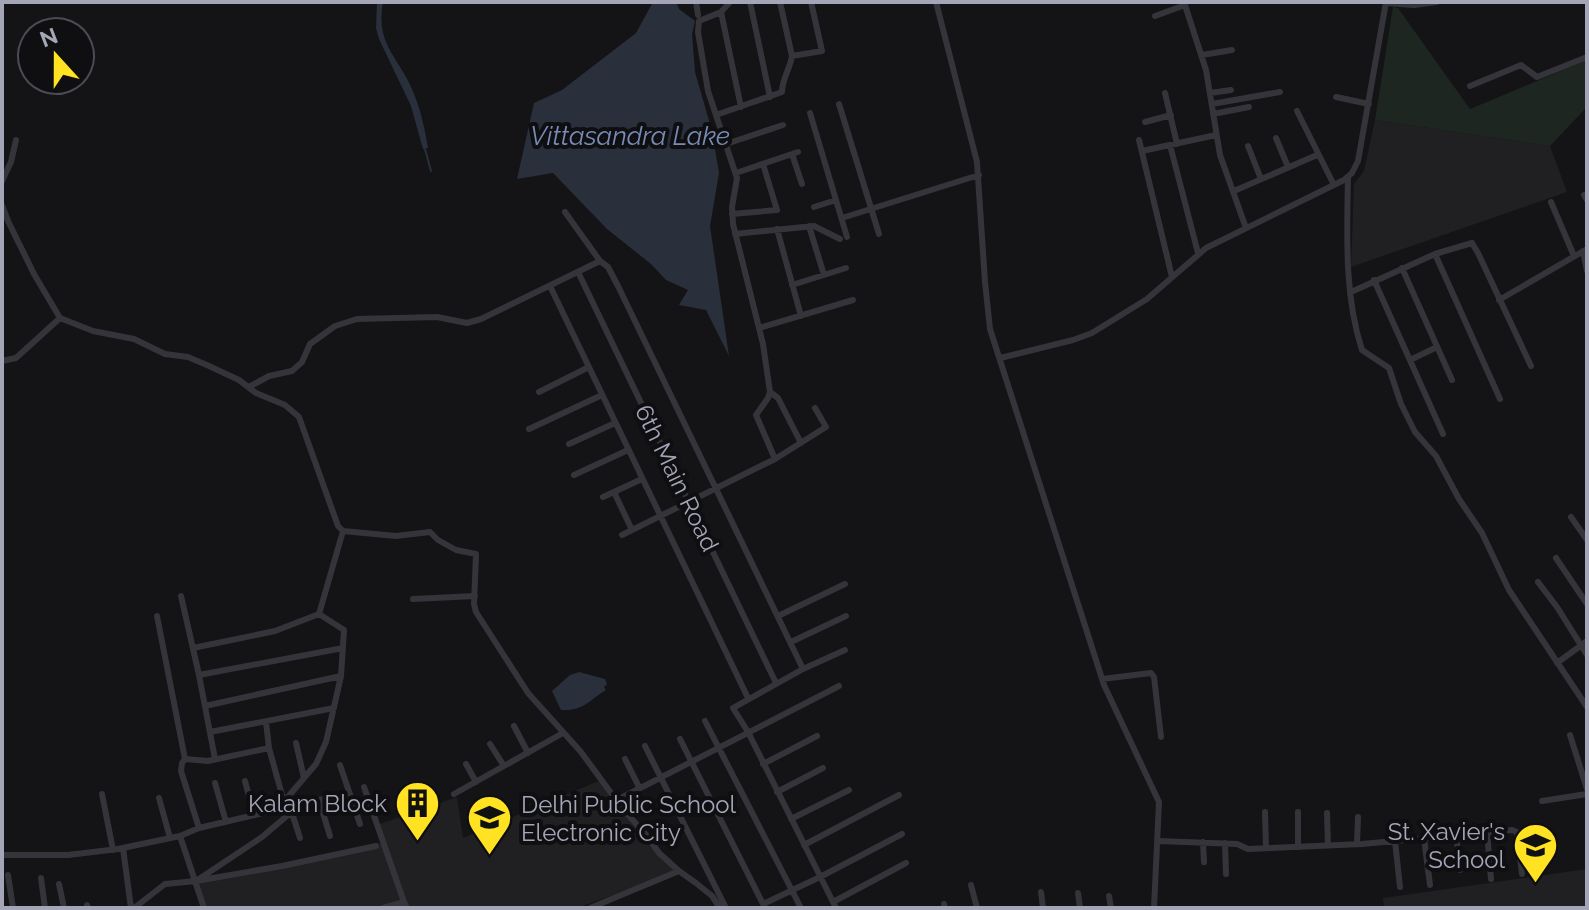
<svg xmlns="http://www.w3.org/2000/svg" width="1589" height="910" viewBox="0 0 1589 910" font-family="Raleway,sans-serif">
<style>
.built{fill:#202023}
.green{fill:#1d2620}
.water{fill:#292f3b}
.lines{fill:none;stroke-linecap:round;stroke-linejoin:round}
.stream{stroke:#292f3b;stroke-width:2}
.minor{stroke:#35343b;stroke-width:6}
.labels{text-anchor:middle;dominant-baseline:central;stroke-width:8;stroke-linejoin:round;paint-order:stroke}
.street-label{font-size:24px;fill:#a4a6b8;stroke:#0f0f11}
.poi-label{font-size:24px;fill:#a4a6b8;stroke:#0f0f11;text-anchor:end}
.water-label{font-size:26px;font-style:italic;fill:#778cb6;stroke:#0f0f11}
</style>
<rect width="100%" height="100%" fill="#141416"/>
<path class="built" d="M1375,120L1550,146L1567,192L1351,267L1354,184L1364,171Z
M601,780L679,871L577,908H407L404,902L383,908H204L196,881L382,843L377,825L457,797L463,838Z
M1587,869V908H1384L1383,898Z"/>
<path class="green" d="M1393,7L1398,8L1470,109L1587,60V107L1550,146L1375,120Z"/>
<path class="water" d="M377,2H383C375,46 400,57 414,94C421,111 425,130 428,148L423,149L411,106L379,39L376,28Z
M653,2H676L679,9L695,21L692,34L695,72L712,131L719,173L710,226L729,356L706,310L679,305L688,290L666,280L651,264L607,229L553,173L517,179L534,103L562,90L636,33Z
M579,672L605,679L607,684L604,687L606,690C588,701 584,711 561,710L552,691L570,675Z"/>
<g class="lines">
<path class="stream" d="M425,149L431,171"/>
<path class="minor" d="M696,2L698,15
M730,2L721,12L699,21L698,32L708,91L737,178L732,207L733,224L763,344L770,392L768,398L756,415L775,459
M750,2L770,97
M936,2L977,162L985,282L990,329L1104,685L1159,802L1154,908
M1184,2L1206,70L1220,155L1246,228
M1386,3L1414,5L1437,2
M721,12L741,107
M1155,16L1185,5
M1202,55L1232,50
M792,56L822,51L811,2
M1470,86L1521,65L1537,77L1587,57
M1165,93L1177,144
M1210,93L1231,90
M1336,97L1369,104
M839,104L879,234
M1212,104L1280,92
M1297,111L1334,185
M810,113L847,237
M1213,114L1249,107
M716,115L782,92C782,79 790,69 792,56L780,2
M1145,122L1171,115
M1276,138L1288,167
M1139,140L1172,277
M726,144L783,125
M1170,145L1198,253
M1248,146L1261,179
M1142,151L1216,135
M792,154L802,184
M736,173L798,152
M1348,177C1347,234 1344,295 1362,350L1389,368L1401,404L1415,432L1436,456L1459,499L1482,533L1509,590L1587,707
M2,181L11,162L16,140
M1234,191L1317,155
M1584,195L1587,200
M1551,202L1574,256
M2,205L8,221L34,274L60,318L93,331L134,339L165,354L188,357L209,366L239,380L256,393L285,405L299,417L338,526L343,531L396,536L430,532L438,540L456,550L476,554L474,604L476,612L528,693L581,752L622,808L647,836L659,853L679,871L696,883L712,896L720,908
M814,207L836,200
M565,212L600,261
M732,214L777,210L763,164
M842,218L979,175
M809,226L824,275
M777,229L801,316
M735,234L814,226L840,239
M1583,251L1587,271
M1435,254L1500,399
M1402,268L1452,380
M578,272L776,683
M1374,280L1443,434
M792,285L846,268
M550,286L748,698
M1351,292L1435,254L1472,243L1478,253L1531,366
M1499,300L1587,249
M759,328L853,300
M1000,358L1073,340L1092,333L1147,299L1206,248L1344,180L1352,173L1358,161L1386,2
M1410,360L1437,347
M2,361L16,358L60,318
M249,387L269,376L292,371L302,362L310,344L335,326L357,319L437,317L467,323L481,319L600,261L608,267L618,286L803,669
M539,392L589,367
M770,392L778,398L801,443
M529,429L602,395
M569,444L615,423
M574,475L628,450
M614,492L632,530
M603,497L642,479
M1571,517L1587,540
M622,535L775,459L826,427L815,408
M1556,558L1587,604
M1538,582L1557,607L1587,655
M181,596L199,675L215,759
M413,599L475,596
M157,616L185,759L182,763L181,771L199,828
M778,616L845,584
M791,642L846,616
M193,648L275,631L319,614L343,531
M1557,663L1587,641
M199,675L343,648
M1102,679L1151,673L1154,677L1161,737
M205,706L341,676
M705,721L801,908
M266,722L269,748L284,802
M514,726L528,753
M210,732L334,708
M1570,735L1587,789
M680,739L765,908
M296,743L304,778
M490,744L504,766
M645,746L726,908
M185,759L208,761L269,748
M625,759L639,787
M466,764L476,782
M763,764L817,736
M340,765L360,824
M245,781L254,815
M215,783L226,822
M364,787L404,902
M777,792L823,768
M102,794L113,850
M454,794L563,733
M159,798L170,838
M319,800L330,836
M617,800L839,686
M1542,801L1587,794
M281,805H293L349,794
M1265,812L1266,848
M1298,812V847
M292,813L300,838
M1327,813L1328,846
M791,819L849,790
M1487,832L1491,879
M1456,835L1460,870
M180,836L204,908
M1424,838L1430,885
M1158,841L1237,844L1248,849L1362,844L1512,830L1517,832L1522,874
M1395,841L1400,887
M1203,842L1204,862
M1225,843L1226,874
M1357,844L1358,817
M804,845L899,795
M123,848L131,908
M2,855H68L118,849L180,836L199,828L267,812L281,805L316,764L326,742L341,676L344,630L319,614
M8,875L13,908
M41,878L45,908
M199,879L262,837L301,804
M59,884L64,908
M971,885L977,908
M1041,892L1043,908
M1078,893L1080,908
M1109,896L1111,908
M833,902L906,863
M763,904L820,877L902,834
M944,904L945,908
M87,905L88,908
M134,908L165,884L196,881L282,866L376,846
M383,908L404,902L407,908
M590,908L679,871
M836,908L748,732L733,708L803,669L845,650"/>
</g>
<defs>
<symbol id="building-pin" viewBox="-11 -11 22 30"><path d="M0 17L-7.5 6A9.5 9.5 0 1 1 7.5 6Z" fill="#ffe222" stroke="#0f0f11"/><path d="M-4-6H4V6H1V3H-1V6H-4ZM-2.5-4.3h1.7v1.8h-1.7ZM.8-4.3h1.7v1.8H.8ZM-2.5-1h1.7V.8h-1.7ZM.8-1h1.7V.8H.8Z" fill="#111"/></symbol>
<symbol id="school-pin" viewBox="-11 -11 22 30"><path d="M0 17L-7.5 6A9.5 9.5 0 1 1 7.5 6Z" fill="#ffe222" stroke="#0f0f11"/><path d="M0-5L7-2L0 1L-7-2ZM-4 1L0 2.5L4 1V4Q0 6-4 4Z" fill="#111"/></symbol>
</defs>
<g fill-rule="evenodd">
<use href="#building-pin" x="392" y="778" width="51" height="69"/>
<use href="#school-pin" x="464" y="792" width="51" height="69"/>
<use href="#school-pin" x="1510" y="820" width="51" height="69"/>
</g>
<g class="labels">
<g class="street-label">
<text transform="translate(677 478) rotate(64)">6th Main Road</text>
</g>
<g class="poi-label">
<text x="387" y="803">Kalam Block</text>
<text x="521" y="804" text-anchor="start">Delhi Public School<tspan x="521" dy="28">Electronic City</tspan></text>
<text x="1505" y="831">St. Xavier's<tspan x="1505" dy="28">School</tspan></text>
</g>
<g class="water-label">
<text x="630" y="136">Vittasandra Lake</text>
</g>
</g>
<rect width="1589" height="910" fill="none" stroke="#a4a6b8" stroke-width="8"/>
<g transform="translate(56 56) rotate(339)"><circle r="38" fill="#0f0f11" stroke="#4b4b54" stroke-width="2"/>
<path d="M0-6L14 30L0 20L-14 30Z" fill="#ffe222"/>
<text y="-12" font-size="22" font-weight="bold" text-anchor="middle" fill="#a4a6b8">N</text>
</g>
</svg>
